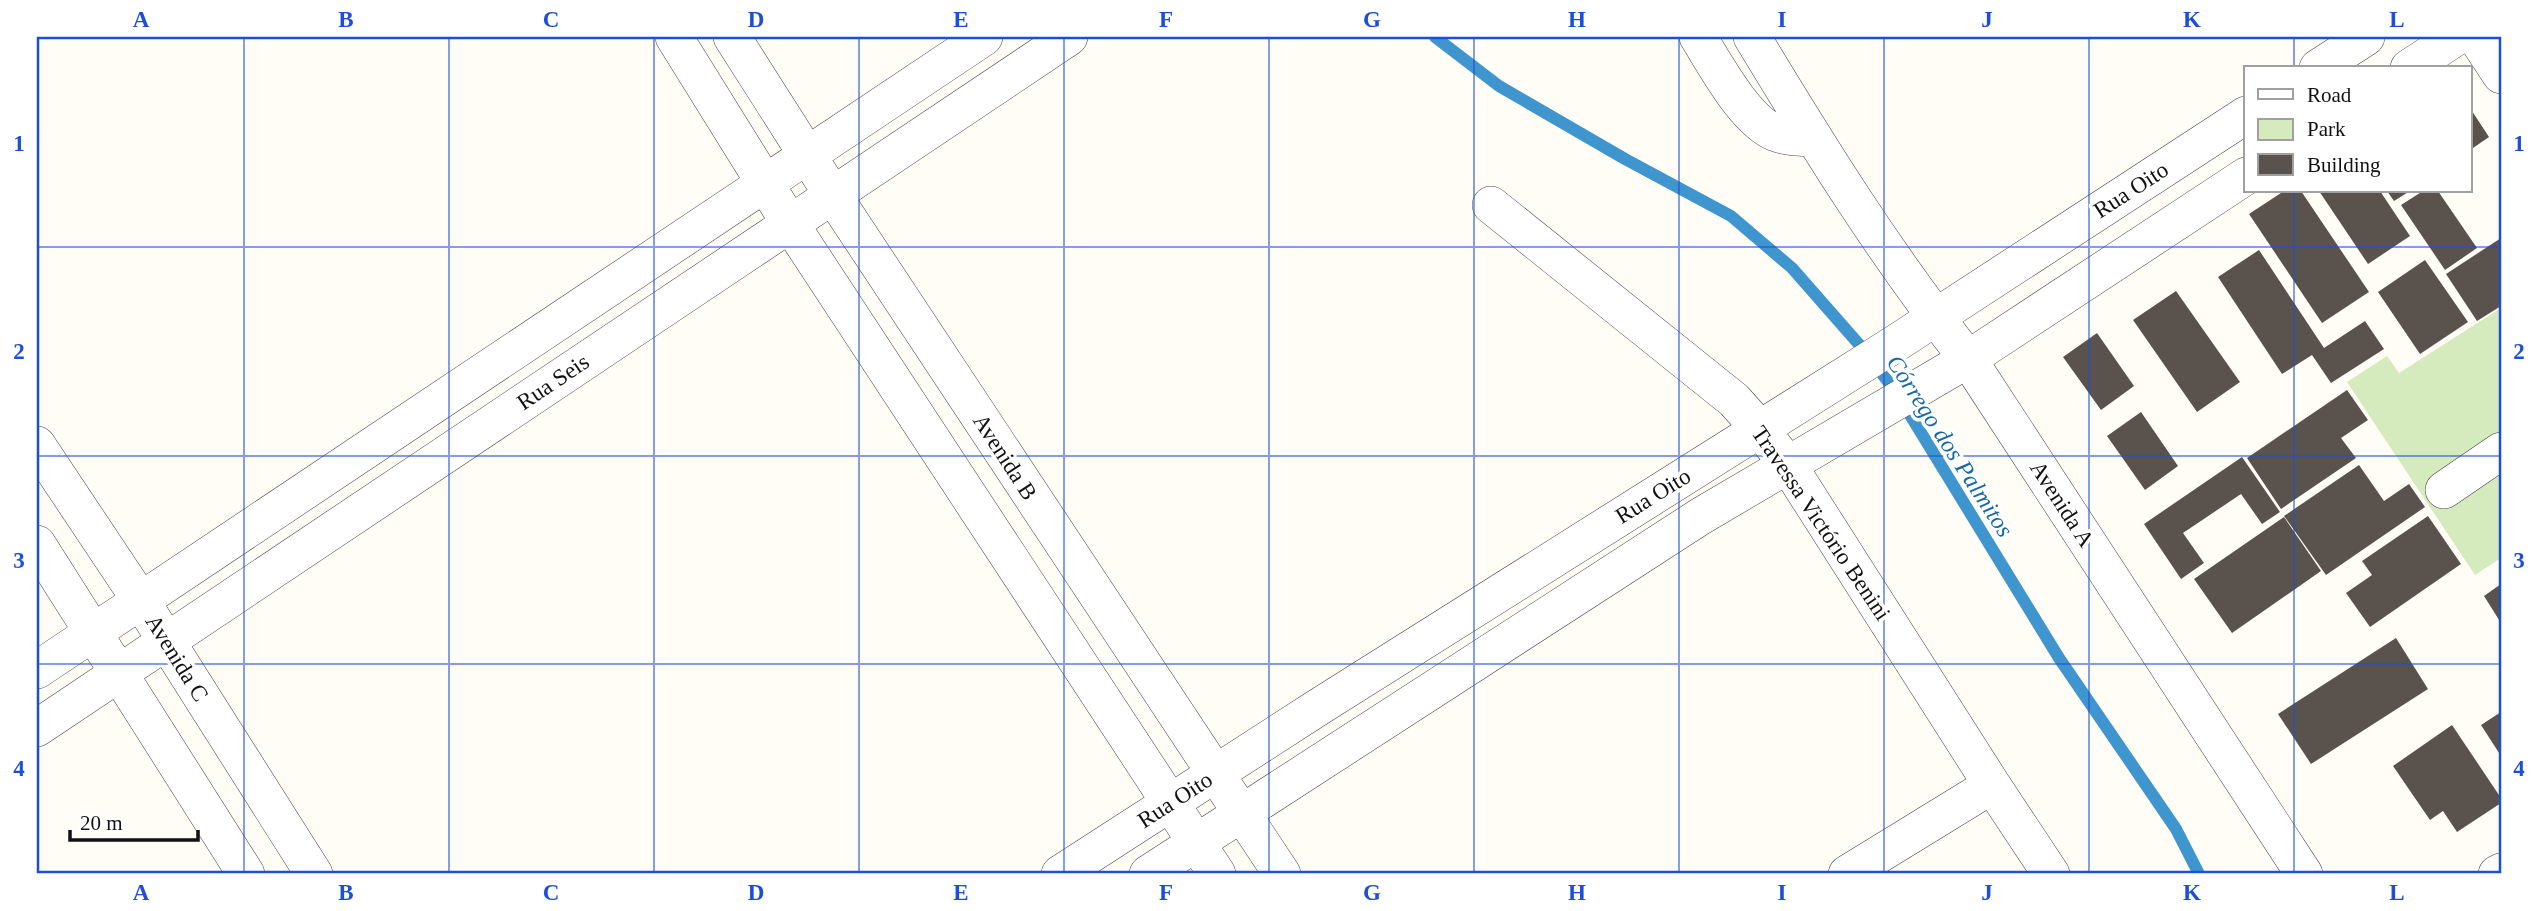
<svg xmlns="http://www.w3.org/2000/svg" width="2538" height="911" viewBox="0 0 2538 911" font-family="Georgia,serif">
<style>
.green{fill:#d5ebbd}
.lines{fill:none;stroke-linecap:round;stroke-linejoin:round}
.stream{stroke:#3f96cf;stroke-width:12}
.building{fill:#5a524d}
.street-casing{stroke:#444;stroke-width:38}
.street{stroke:#fff;stroke-width:37}
.grid{fill:none;stroke:#1d4ed8;stroke-width:2;stroke-opacity:0.55}
.labels{text-anchor:middle;dominant-baseline:central;stroke-width:7;stroke-linejoin:round;paint-order:stroke}
.street-label{font-size:23px;fill:#111;stroke:#fff}
.water-label{font-size:24px;font-style:italic;fill:#1768a6;stroke:#fff}
.neatline{fill:none;stroke:#1d4ed8;stroke-width:2.5}
.grid-label{font-size:23px;text-anchor:middle;font-weight:bold;fill:#1d4ed8}
</style>
<rect width="100%" height="100%" fill="#fffdf5"/>
<path class="green" d="M2501,308V558L2475,575L2347,382L2387,356L2399,373Z"/>
<g class="lines">
<path class="stream" d="M1435,37L1499,86L1625,159L1731,216L1792,268L1864,350L1896,392L2059,658L2176,829L2199,874"/>
</g>
<path class="building" d="M2470,108L2489,137L2470,150Z
M2284,191H2301L2369,292L2322,323L2249,214Z
M2319,191H2380L2410,236L2368,264Z
M2387,191H2410L2394,201Z
M2423,191H2438L2477,248L2445,270L2401,205Z
M2501,238V306L2477,321L2446,274Z
M2259,250L2324,348L2365,321L2384,349L2331,383L2312,355L2282,374L2218,277Z
M2425,260L2468,322L2420,354L2378,292Z
M2176,291L2240,382L2197,412L2133,320Z
M2097,333L2134,386L2101,410L2063,357Z
M2347,390L2368,420L2341,438L2356,458L2281,509L2247,458Z
M2141,412L2178,466L2145,490L2107,436Z
M2242,457L2280,512L2262,524L2241,494L2183,533L2204,563L2181,579L2144,524Z
M2359,465L2384,501L2409,484L2425,507L2326,575L2284,516Z
M2428,516L2461,564L2370,627L2346,593L2372,575L2362,561Z
M2284,517L2321,571L2232,633L2194,579Z
M2501,584V623L2484,596Z
M2396,638L2428,689L2311,764L2278,714Z
M2501,712V756L2481,725Z
M2452,725L2501,798V803L2457,832L2443,811L2430,820L2393,766Z"/>
<g class="lines">
<defs>
<path id="street" d="M674,37L789,222L1217,874
M732,37L832,194L1282,874
M1698,37C1715,64 1745,121 1776,133C1788,138 1801,137 1813,138
M1752,37C1819,148 1887,257 1968,359L2304,874
M2476,37L2501,75
M2318,68L2366,37
M2409,68L2456,37
M1491,205L1734,400L1760,429L1788,465L1992,785L2051,874
M37,445L141,601L314,874
M2444,490L2501,451
M37,544L246,874
M37,670L984,37
M37,728L1069,37
M1060,874L1317,708L1890,347L2246,115
M1148,874L1701,516L1968,359L2246,176
M1847,874L1992,785
M2497,874L2501,872"/>
</defs>
<use href="#street" class="street-casing"/>
<use href="#street" class="street"/>
</g>
<path class="grid" d="M244,37V874M449,37V874M654,37V874M859,37V874M1064,37V874M1269,37V874M1474,37V874M1679,37V874M1884,37V874M2089,37V874M2294,37V68M2294,191V874M37,247H2501M37,456H2501M37,664H2501"/>
<g class="labels">
<g class="street-label">
<text transform="translate(2131 190) rotate(-33)">Rua Oito</text>
<text transform="translate(553 382) rotate(-34)">Rua Seis</text>
<text transform="translate(1005 457) rotate(57)">Avenida B</text>
<text transform="translate(1653 496) rotate(-32)">Rua Oito</text>
<text transform="translate(2062 504) rotate(57)">Avenida A</text>
<text transform="translate(1821 523) rotate(56)">Travessa Victório Benini</text>
<text transform="translate(177 658) rotate(58)">Avenida C</text>
<text transform="translate(1175 800) rotate(-33)">Rua Oito</text>
</g>
<g class="water-label">
<text transform="translate(1950 446) rotate(57)">Córrego dos Palmitos</text>
</g>
</g>
<rect width="2538" height="911" fill="none" stroke="#ffffff" stroke-width="77"/>
<rect x="2244" y="66" width="228" height="126" fill="#ffffff" stroke="#a0a0a0" stroke-width="2"/>
<rect x="2258" y="89" width="35" height="10" fill="#ffffff" stroke="#a0a0a0" stroke-width="2"/>
<text x="2307" y="102" font-size="21" fill="#111111">Road</text>
<rect x="2258" y="119" width="35" height="21" fill="#d5ebbd" stroke="#a0a0a0" stroke-width="2"/>
<text x="2307" y="136" font-size="21" fill="#111111">Park</text>
<rect x="2258" y="154" width="35" height="21" fill="#5a524d" stroke="#a0a0a0" stroke-width="2"/>
<text x="2307" y="172" font-size="21" fill="#111111">Building</text>
<path d="M70 830v10h128v-10" fill="none" stroke="#111111" stroke-width="3.5"/>
<text x="80" y="830" font-size="21" fill="#111111" stroke="#ffffff" stroke-width="5" paint-order="stroke">20 m</text>
<rect x="38" y="38" width="2462" height="834" class="neatline"/>
<g class="grid-label">
<text x="141" y="27">A</text>
<text x="346" y="27">B</text>
<text x="551" y="27">C</text>
<text x="756" y="27">D</text>
<text x="961" y="27">E</text>
<text x="1166" y="27">F</text>
<text x="1372" y="27">G</text>
<text x="1577" y="27">H</text>
<text x="1782" y="27">I</text>
<text x="1987" y="27">J</text>
<text x="2192" y="27">K</text>
<text x="2397" y="27">L</text>
<text x="19" y="151">1</text>
<text x="2519" y="151">1</text>
<text x="19" y="359">2</text>
<text x="2519" y="359">2</text>
<text x="19" y="568">3</text>
<text x="2519" y="568">3</text>
<text x="19" y="776">4</text>
<text x="2519" y="776">4</text>
<text x="141" y="900">A</text>
<text x="346" y="900">B</text>
<text x="551" y="900">C</text>
<text x="756" y="900">D</text>
<text x="961" y="900">E</text>
<text x="1166" y="900">F</text>
<text x="1372" y="900">G</text>
<text x="1577" y="900">H</text>
<text x="1782" y="900">I</text>
<text x="1987" y="900">J</text>
<text x="2192" y="900">K</text>
<text x="2397" y="900">L</text>
</g>
</svg>
